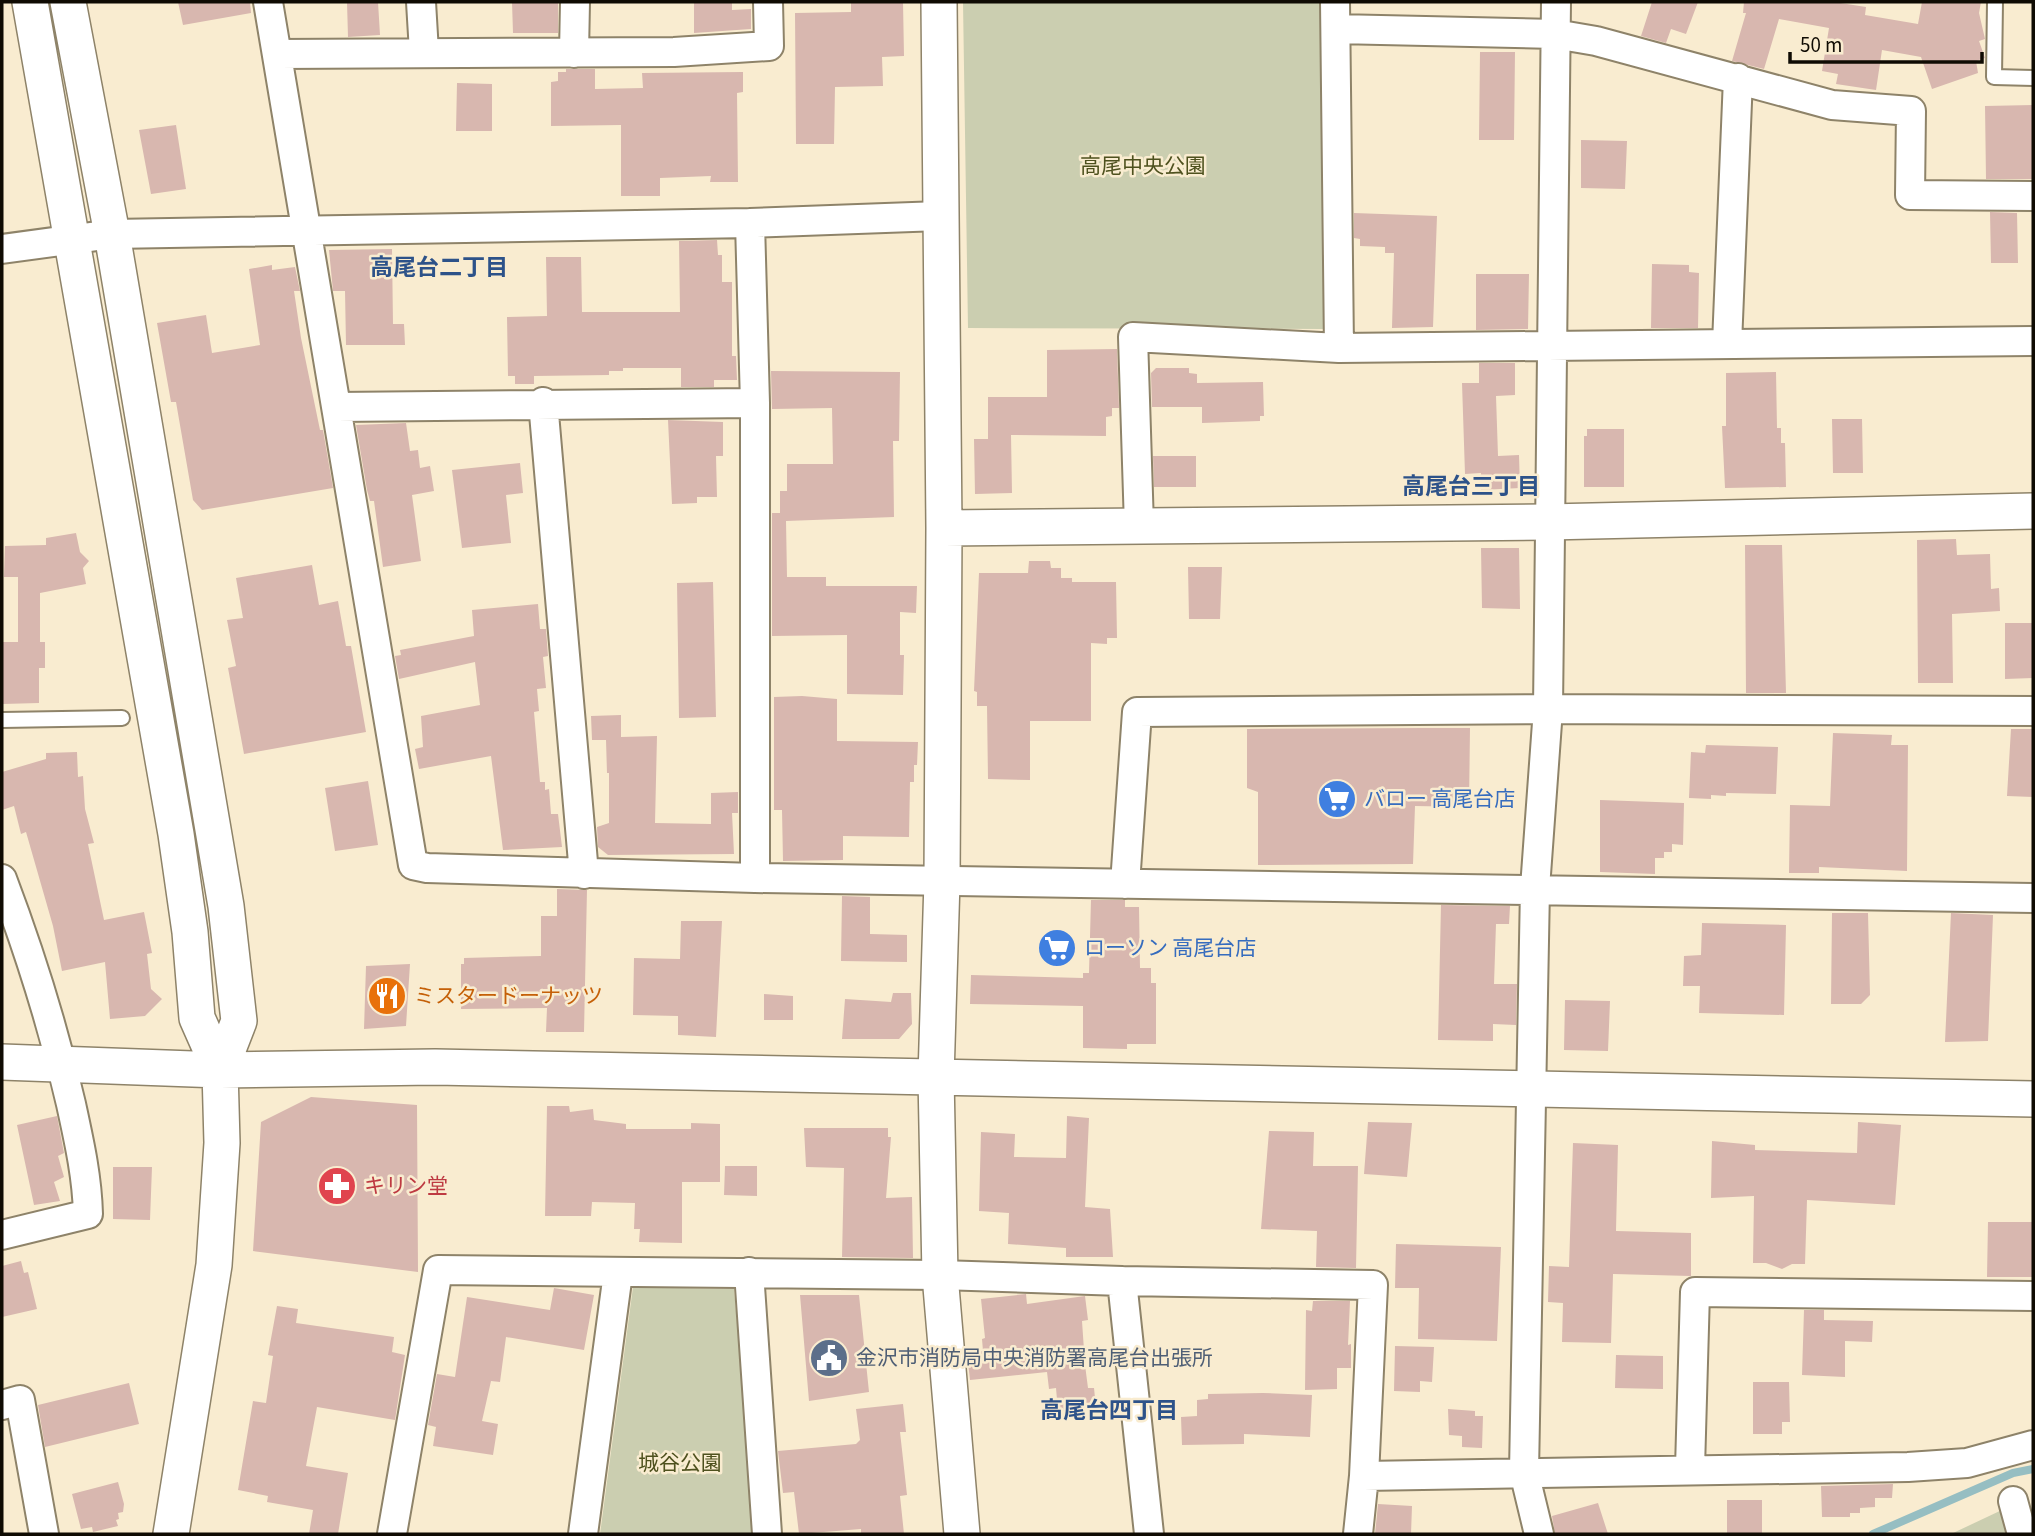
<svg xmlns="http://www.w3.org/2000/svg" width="2035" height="1536" viewBox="0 0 2035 1536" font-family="'Source Sans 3','Noto Sans JP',sans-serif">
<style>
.green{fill:#cbceb0}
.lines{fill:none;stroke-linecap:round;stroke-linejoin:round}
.stream{stroke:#96bec2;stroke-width:8}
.building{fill:#d8b7af}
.service-casing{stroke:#8e8369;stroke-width:18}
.minor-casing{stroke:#8e8369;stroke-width:32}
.tertiary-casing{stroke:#8e8369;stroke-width:38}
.service{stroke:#fff;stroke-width:14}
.minor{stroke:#fff;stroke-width:28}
.tertiary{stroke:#fff;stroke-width:35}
.labels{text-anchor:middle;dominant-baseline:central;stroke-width:5;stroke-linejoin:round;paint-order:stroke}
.park-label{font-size:21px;fill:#4e511e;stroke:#f9ecd0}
.shop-label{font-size:21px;fill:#366cbe;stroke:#f9ecd0;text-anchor:start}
.food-label{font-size:21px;fill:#c56008;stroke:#f9ecd0;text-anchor:start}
.health-label{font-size:21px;fill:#be3a42;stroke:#f9ecd0;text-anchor:start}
.service-label{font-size:21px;fill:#4e5e75;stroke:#f9ecd0;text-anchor:start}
.neighbourhood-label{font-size:23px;font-weight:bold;fill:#2d5289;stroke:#f9ecd0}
</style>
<rect width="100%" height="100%" fill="#f9ecd0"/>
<path class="green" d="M963,2H1321L1324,329L968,328Z
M633,1287L734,1289L756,1534H600Z
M2004,1509L2010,1534H1951Z"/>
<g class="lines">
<path class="stream" d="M1873,1534L2013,1473L2033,1469"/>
</g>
<path class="building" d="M178,2H250L251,13L183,25Z
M347,2H378L380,35L348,37Z
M512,2H558V33H513Z
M694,2H732V10L751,9V29L694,33Z
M851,2H903L904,56L882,57L883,86L835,87L834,144H796L795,13L851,12Z
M1652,2H1698L1686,34L1671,29L1666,43L1641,36Z
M1744,2H1834L1866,7L1865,15L1918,24L1922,2H1981L1979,13L1985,39L1979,41L1985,58L1976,61L1978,73L1932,89L1921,57L1882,50L1876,90L1836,84L1838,74L1822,71L1829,28L1779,19L1764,69L1732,61L1746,13H1743Z
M1480,52H1515L1514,140H1479Z
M566,69H595V89L643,88L642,73L743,72V92L737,93L738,182H710L711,176L660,178V196H621V125L551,126V82L558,81V72H566Z
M457,83L492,84V131H456Z
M2033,105V179H1986L1985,106Z
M176,125L186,189L151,194L139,130Z
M1581,140L1627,141L1625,189L1581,188Z
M1990,212L2017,213L2018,263H1991Z
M1354,213L1437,216L1433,327L1392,328L1394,253H1385V247L1360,246V239L1354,238Z
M717,240L718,255H722V282H732V356H736L737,380H714V387H681V368H623V371H609V375L534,376V384H515V376H508L507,317L547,316L546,257H581L582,312H680L679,241Z
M392,249L393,324H404L405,345H346L345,291H333L329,250Z
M1652,264L1689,265V272L1699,273L1698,328H1651Z
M272,265V270L295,267L300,291H294L301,338L320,430H323L333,488L202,510L193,500L176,402H171L157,323L206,315L212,353L260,345L249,269Z
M1476,274H1529L1528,329L1476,330Z
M1117,349L1119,408H1112V416L1106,417V436L1011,435L1012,493L975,494L974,439H988V397H1047V350Z
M1479,363H1515V395L1496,396L1498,456L1519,455L1520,488L1481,490V473L1465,474L1462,383H1479Z
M1156,368H1189V373L1197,374V383L1263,382L1264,416H1260V421L1202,423V407H1152L1151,373Z
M771,371L900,372L899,441H893L894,517L786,521L787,577H826V586H917L916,613L900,612V655H904L903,695L847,694V635L772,636V513H780V491H787V464H833L832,408L772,409Z
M1776,372L1777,428H1781V443H1785L1786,487L1725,488L1722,426H1726V373Z
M1832,419H1862L1863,473H1833Z
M668,420L723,422V456H716L717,497H697V503L672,504Z
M406,423L410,451L418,450L420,468L430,466L434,491L412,495L421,561L383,567L374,501H370L367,490L356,425Z
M1587,429H1624V487H1584V436H1587Z
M1153,456H1196V487H1154Z
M520,463L523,493L506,495L511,543L462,548L452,470Z
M76,533L80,552L89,561L83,568L86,584L40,593V642H45V668H39V703L3,704L2,642H18V577H4L5,546L46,545V538Z
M1956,539L1957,555L1990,554L1991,589L1999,588L2000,611L1952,614L1953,683H1918L1917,540Z
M1745,545H1782L1786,693H1746Z
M1481,548H1519L1520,609L1482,608Z
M1029,561H1050L1051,568H1061V578H1072V582H1116L1117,638H1107V644L1091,643V721H1030V780L988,779L987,706H977V692L974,691L979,573H1028Z
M312,565L319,605L338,601L346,646H351L366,732L244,754L228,668L236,666L227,620L243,618L236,578Z
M1188,567H1222L1220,619H1189Z
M713,582L716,717L679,718L677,583Z
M538,604L540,629H546L548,656L543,657L546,688L537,689L539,711L534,712L540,782H545V790L549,789L551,814H558L562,847L503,850L491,756L419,769L415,749L423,747L421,716L480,705L475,662L399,679L395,656L401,655L400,650L474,636L472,610Z
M2005,623H2033V678L2005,679Z
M802,696L837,699V741L918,742L917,765H914V782H910L909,837L843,836V860L783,861L782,810H774V697Z
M621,715V737L657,736L655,823L711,824V793L738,792V813H732L734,854L608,855L598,847L597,827L609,823V773H607L606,740H592L591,716Z
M1424,728H1470L1469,807L1415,806L1413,864L1258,865V792L1247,788V729Z
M2011,729H2033V797L2007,796Z
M1833,733L1892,735L1891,745H1908L1907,871L1819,867V873H1789L1790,805L1830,806Z
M1706,745L1778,747L1776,794L1726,793V796L1711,795V799L1689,798L1691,752L1705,753Z
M77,752L78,777L83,776L85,809L94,843L88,844L104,920L144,912L152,953L147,954L151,989L162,999L145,1016L110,1019L105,962L62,971L53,926L26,832L21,834L14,806L2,810V772L46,759V753Z
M368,781L378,845L335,851L325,788Z
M1600,800L1684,803L1683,845L1672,844V852H1664V858H1655V874L1600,872Z
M557,889L587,890L584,1032H546L547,1008L461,1009V964H464V958L541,956V916H557Z
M842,896L870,897V934L907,935V962L841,961Z
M1091,900H1125V907H1139L1140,968H1151V983H1156V1044H1127V1049L1083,1048V1006L970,1004L971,975L1083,978V973H1089Z
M1441,905L1510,906L1509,924H1496L1494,984H1517L1516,1025L1493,1024V1041L1438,1040Z
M1832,913H1868L1870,995L1861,1004H1831Z
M1951,913L1993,915L1988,1041L1945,1042Z
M681,921H722L716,1037L678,1035V1016L633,1015L634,958L680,959Z
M1702,923L1786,925L1784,1015L1699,1013L1700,986H1683L1684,956L1701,955Z
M410,964L406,1026L364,1029L366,966Z
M893,993H911L912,1024L899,1039H842L845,999L891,1002Z
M764,994L793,996V1020H764Z
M1565,1000L1610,1001L1608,1051L1564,1050Z
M311,1097L417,1105L418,1272L253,1251L261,1122Z
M547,1106H569L570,1112L593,1109L594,1120L626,1124V1129H691V1123L720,1124V1182H682V1243L639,1242L640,1229H634L635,1203L592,1202L591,1216H545Z
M57,1116L64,1153L58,1156L64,1177L54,1182L60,1201L34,1205L17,1125Z
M1067,1116L1089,1118L1085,1207L1110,1209L1113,1257H1066V1248L1008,1244L1009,1213L979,1211L981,1132L1015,1134L1014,1157L1066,1158Z
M1368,1122L1412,1123L1407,1177L1364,1174Z
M1858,1122L1901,1125L1895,1205L1807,1200L1805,1264H1792L1782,1269L1766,1263H1753L1754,1196L1711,1198L1712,1141L1755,1145V1150L1857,1153Z
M804,1128H888V1137H891L886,1198L912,1197L913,1258L842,1257L844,1168L806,1167Z
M1269,1131L1314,1132L1313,1166H1358L1356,1268L1316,1267L1317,1231L1261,1229Z
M1573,1143L1618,1145L1616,1231L1691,1233V1276L1613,1274L1611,1343L1562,1342L1563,1303L1548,1302L1549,1266L1569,1267Z
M725,1166H757V1196L724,1195Z
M113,1167H152L150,1220L113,1219Z
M1988,1222H2033V1277H1987Z
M1396,1244L1501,1247L1497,1341L1418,1339L1419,1288H1395Z
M21,1261L24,1273L28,1272L37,1309L2,1317V1266Z
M554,1288L594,1295L584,1350L506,1337L500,1382L491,1381L482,1421L498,1424L493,1455L433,1446L436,1427L428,1425L437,1374L455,1377L467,1297L550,1310Z
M1026,1294L1027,1304L1085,1296L1088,1320L1082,1321L1085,1365L1088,1388H1094L1096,1408L1058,1411L1056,1388L1049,1389L1047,1372L970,1380L967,1353L983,1351L982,1339L985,1338L981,1299Z
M800,1295H859L869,1392L809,1401Z
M1313,1301H1350L1348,1345L1351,1344V1368H1337V1389L1305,1390L1306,1310L1312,1311Z
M277,1306L298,1309L296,1323L394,1337L392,1352L405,1355L395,1420L317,1407L306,1466L348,1473L338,1534H309L313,1510L267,1502L268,1496L238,1490L253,1401L266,1403L273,1356L268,1355Z
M1804,1310H1824V1320L1873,1321L1872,1342L1845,1341V1377L1802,1375Z
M1395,1346L1434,1347L1432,1382L1420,1381V1392L1394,1391Z
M1616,1355L1663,1356V1389L1615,1388Z
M1753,1382H1789L1790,1422H1782V1434H1753Z
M129,1383L139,1424L45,1447L38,1405Z
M1263,1393L1312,1395L1310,1437L1244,1434V1444L1182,1445L1181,1417L1197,1416V1400L1208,1399V1394Z
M903,1404L906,1432H900L907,1495L900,1496L904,1534H861V1529L799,1534L794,1492L783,1493L778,1451L856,1444L860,1440L856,1409Z
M1448,1409L1475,1411V1416H1483L1482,1448L1462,1447V1436L1449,1435Z
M118,1482L124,1504L123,1512L118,1513L119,1519L116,1520L118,1526L93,1532L92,1527L81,1529L72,1494Z
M1893,1484L1892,1498H1875V1507L1860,1508V1513H1850V1517H1822L1821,1486Z
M1727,1500H1762V1534H1727Z
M1598,1503L1608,1534H1555L1552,1516Z
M1378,1504L1412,1506L1411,1534H1375Z"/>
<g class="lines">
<defs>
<path id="service" d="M1995,2L1994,77L2033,78
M2,720L122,718"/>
<path id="minor" d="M268,2L413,865L427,868L755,878L2033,898
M421,2L424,52
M1335,2L1339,348
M1336,29L1555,34L1596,41L1832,105L1911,111L1910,195L2033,196
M574,53L575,2
M278,54L674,52L769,46L768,2
M750,223L755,403V878
M2,249L112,234L750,223L940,216
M1727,344L1738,78
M543,402L584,874
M337,407L755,403
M1139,526L1133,337L1339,348L2033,341
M2,879C30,953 53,1026 71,1104C79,1141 87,1176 88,1214L2,1235
M1125,884L1137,712L1548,709L2033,711
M749,1272L767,1534
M2,1405L20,1400L44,1534
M1690,1468L1695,1292L2033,1296
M2013,1501L2022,1534
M392,1534L438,1270L940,1275L1122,1281
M583,1534L618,1273
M1149,1534L1122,1281L1373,1285L1364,1476
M1358,1534L1364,1476L1908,1467L1967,1463L2033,1445
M1539,1534L1524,1472L1535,888L1548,709L1556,2"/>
<path id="tertiary" d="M30,2L176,834L190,932L197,1018L220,1070L222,1143L214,1265L171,1534
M68,2L112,234L226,906L239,1021L220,1070
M939,2L944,528L942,881L936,1077L940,1275L962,1534
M944,528L1548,522L2033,511
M2,1062L220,1070L435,1067L2033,1099"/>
</defs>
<use href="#service" class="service-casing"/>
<use href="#minor" class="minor-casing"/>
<use href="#tertiary" class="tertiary-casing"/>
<use href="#service" class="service"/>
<use href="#minor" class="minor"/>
<use href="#tertiary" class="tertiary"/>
</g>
<defs>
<symbol id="supermarket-disc" viewBox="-11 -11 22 22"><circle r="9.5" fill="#3f7fe0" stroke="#f9ecd0"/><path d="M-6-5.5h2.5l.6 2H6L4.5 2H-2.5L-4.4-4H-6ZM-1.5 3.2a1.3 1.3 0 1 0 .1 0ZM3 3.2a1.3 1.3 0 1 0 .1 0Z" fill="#fff"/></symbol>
<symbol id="restaurant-disc" viewBox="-11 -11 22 22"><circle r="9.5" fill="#e8710a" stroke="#f9ecd0"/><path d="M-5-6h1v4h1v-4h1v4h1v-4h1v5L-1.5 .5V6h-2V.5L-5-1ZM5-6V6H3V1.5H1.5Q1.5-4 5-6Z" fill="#fff"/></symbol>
<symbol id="pharmacy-disc" viewBox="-11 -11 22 22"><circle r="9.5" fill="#e0444e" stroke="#f9ecd0"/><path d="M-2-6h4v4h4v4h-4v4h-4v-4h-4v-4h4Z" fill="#fff"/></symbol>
<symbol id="civic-disc" viewBox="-11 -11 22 22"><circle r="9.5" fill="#5c6f8a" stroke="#f9ecd0"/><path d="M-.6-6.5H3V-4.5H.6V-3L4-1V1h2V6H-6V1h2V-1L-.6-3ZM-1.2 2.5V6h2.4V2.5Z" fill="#fff"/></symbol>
</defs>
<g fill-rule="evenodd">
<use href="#supermarket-disc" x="1315" y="777" width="44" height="44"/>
<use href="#supermarket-disc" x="1035" y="926" width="44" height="44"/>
<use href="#restaurant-disc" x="365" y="974" width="44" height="44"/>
<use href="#pharmacy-disc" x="315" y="1164" width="44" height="44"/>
<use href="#civic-disc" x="807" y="1336" width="44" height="44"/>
</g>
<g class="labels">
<g class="park-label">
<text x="1143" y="166">高尾中央公園</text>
<text x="680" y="1463">城谷公園</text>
</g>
<g class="shop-label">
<text x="1364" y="799">バロー 高尾台店</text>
<text x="1084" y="948">ローソン 高尾台店</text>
</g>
<g class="food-label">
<text x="414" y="996">ミスタードーナッツ</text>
</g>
<g class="health-label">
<text x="364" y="1186">キリン堂</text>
</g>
<g class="service-label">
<text x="856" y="1358">金沢市消防局中央消防署高尾台出張所</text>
</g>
<g class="neighbourhood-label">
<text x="439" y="267">高尾台二丁目</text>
<text x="1471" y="486">高尾台三丁目</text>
<text x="1109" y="1410">高尾台四丁目</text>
</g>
</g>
<rect width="2035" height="1536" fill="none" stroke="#0f0b03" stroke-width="7"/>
<path d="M1790 52v10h192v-10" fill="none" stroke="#0f0b03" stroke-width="3.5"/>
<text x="1800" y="52" font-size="21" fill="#0f0b03" stroke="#f9ecd0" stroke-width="5" paint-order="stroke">50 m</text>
</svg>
